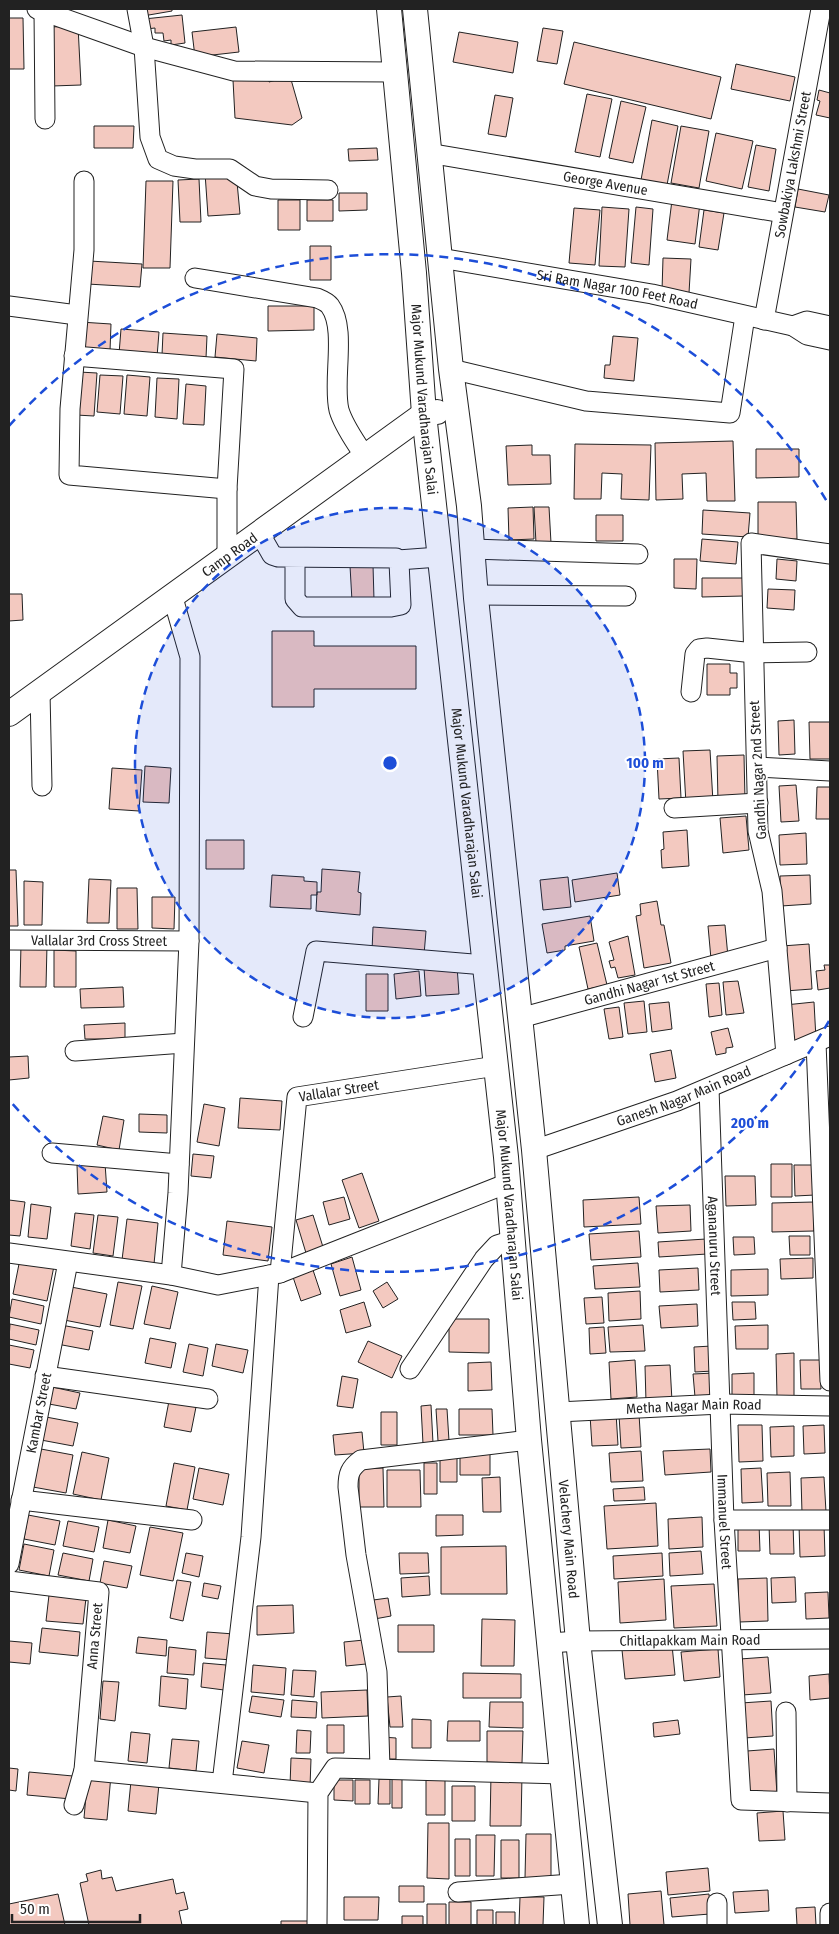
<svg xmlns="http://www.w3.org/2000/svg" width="839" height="1934" viewBox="0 0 839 1934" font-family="'Fira Sans Condensed',sans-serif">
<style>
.building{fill:#f3c9c0;stroke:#222}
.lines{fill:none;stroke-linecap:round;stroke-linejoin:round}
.minor-casing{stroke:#222;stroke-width:21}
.major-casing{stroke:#222;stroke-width:26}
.minor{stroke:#fff;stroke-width:19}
.major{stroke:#fff;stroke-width:24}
.ring{fill:none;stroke:#1d4ed8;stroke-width:2.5;stroke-dasharray:9 6}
.labels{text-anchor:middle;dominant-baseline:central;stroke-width:4;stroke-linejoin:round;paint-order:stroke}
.street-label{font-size:14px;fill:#222;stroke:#fff}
.centre{fill:#1d4ed8;stroke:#fff;stroke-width:2.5}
.ring-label{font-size:15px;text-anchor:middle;font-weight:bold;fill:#1d4ed8;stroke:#fff;stroke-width:4;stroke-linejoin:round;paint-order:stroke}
</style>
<rect width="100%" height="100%" fill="#fff"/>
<path class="building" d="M142,9H172V11L143,16Z
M182,15L185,43L171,45V40L164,41L163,33H155V28L146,29L144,19Z
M9,18H23L24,69H9Z
M78,26L81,85L52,86L49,27Z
M236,27L239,52L195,57L192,32Z
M543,28L563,31L557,64L537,61Z
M459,32L518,42L513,73L453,62Z
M574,42L721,77L711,119L564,84Z
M736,64L795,77L790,101L731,89Z
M290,76L302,118L292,125L235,118L233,80L269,78V82Z
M819,90L830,93V118L816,115L820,101L817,100Z
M587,94L612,99L600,157L575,152Z
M495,95L513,98L506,137L488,134Z
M621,101L646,107L633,163L609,158Z
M652,120L678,126L667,185L641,180Z
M94,126H134L133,148H94Z
M681,126L709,131L699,188L671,183Z
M716,133L753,141L742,189L706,181Z
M756,145L776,149L769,191L748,187Z
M377,148L378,160L349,161L348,149Z
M227,172L237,182L240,214L208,216L205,173Z
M199,179L201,222H180L178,180Z
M146,181H173L170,268H143Z
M798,189L829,195L825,212L795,207Z
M339,193H367V210L339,211Z
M278,200H300V230H278Z
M307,200H333V221H307Z
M672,200L700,203L695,244L667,240Z
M602,207L629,209L625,267L599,266Z
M636,207L653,209L649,265L631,263Z
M574,208L600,210L595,265L569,263Z
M704,210L724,213L718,250L699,247Z
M310,246H331V280H310Z
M663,258L691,259L689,293L662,291Z
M89,261L142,264L140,287L87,284Z
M268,306H314V330L268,331Z
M80,322L111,324L110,351L78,349Z
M121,329L159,332L157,357L119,354Z
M163,333L207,336L206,358L162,355Z
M217,334L257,338L256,361L215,357Z
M613,336L638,338L634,381L604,378L605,365H610Z
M79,372L97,373L94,416L76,415Z
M100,375L123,376L120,414L97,412Z
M127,375L150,377L147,416L124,414Z
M157,378L179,379L177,419L155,417Z
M186,384L206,386L204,425L183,424Z
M733,441L735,501H707L706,473L682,474L683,499L656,500L655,443Z
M575,444L651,445L649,500L621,499L622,474L602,473L601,499H574Z
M532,445V455H550L551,484L508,485L506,446Z
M756,449H799V477L756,478Z
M758,502H796L797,539L758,540Z
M533,507L534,539L509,540L508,508Z
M534,507H549L551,543H536Z
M703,510L750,513L748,537L702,534Z
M596,515H623V541H596Z
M702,539L738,542L736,564L700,561Z
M674,559H697L696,589L674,588Z
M777,559L797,561L796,581L776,579Z
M373,565L374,600L352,601L350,566Z
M702,578H743V596L702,597Z
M768,589L795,590L794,610L767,608Z
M9,594H22L23,620L9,621Z
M272,631H314V646H416V689H314V707H272Z
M707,664H730V673H737V688H730V695H707Z
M794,720L795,754L779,755L778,721Z
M809,722H830V759H810Z
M710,750L713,802L686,804L683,751Z
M744,755L745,800L718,801L717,756Z
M679,758L681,798L659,799L657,759Z
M145,766L171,768L169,803L143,802Z
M112,768L142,770L139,811L109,809Z
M796,785L799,821L781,822L779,786Z
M817,787H830V819H816Z
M746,816L749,850L723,853L720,818Z
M687,830L689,866L662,868L661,850L664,849L663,832Z
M806,833L807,864L780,865L779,835Z
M206,840H244V869H206Z
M322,869L360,872L358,892L361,893L360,915L316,911L317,892H321Z
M9,870H16L18,926H9Z
M617,873L620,895L575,902L572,880Z
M272,875L304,877V881L317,882V895H311V909L270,907Z
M810,875L811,904L781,906L780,876Z
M568,877L571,907L543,910L540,880Z
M89,879L111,880L109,923H87Z
M24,881L43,882L42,925H24Z
M117,888H137L138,929H117Z
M152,897H175L174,929L152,928Z
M657,901L661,925H664L671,963L644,968L636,916L641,915L640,904Z
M590,916L594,941L565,946V950L547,953L542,924Z
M725,925L728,957L711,959L708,926Z
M373,927L426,931L424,955L372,951Z
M628,936L635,975L618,978L615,967L611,968L609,961L614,960L609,942Z
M597,943L607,985L588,989L579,947Z
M21,944L47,945L46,987H20Z
M809,944L812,989L785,991L782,946Z
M54,950L76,951V987H54Z
M824,965H830V988L818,990L816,971L825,970Z
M457,966L459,994L426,996L424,968Z
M419,971L421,996L396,999L394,974Z
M366,974H388V1011H366Z
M738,981L744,1013L726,1015L723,982Z
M719,983L722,1015L709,1017L706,984Z
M123,987L124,1007L81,1008L80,989Z
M644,1001L647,1032L628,1034L624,1003Z
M669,1002L672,1029L652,1032L649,1004Z
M814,1002L816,1039L788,1041L785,1005Z
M619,1007L623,1037L609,1039L604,1009Z
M125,1023V1039H85L84,1025Z
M728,1028L733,1047L726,1048V1053L716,1055L711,1032Z
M671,1050L676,1078L655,1082L650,1054Z
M28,1056L29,1078L9,1080V1057Z
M240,1098L282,1101L280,1130L238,1128Z
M204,1104L225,1108L219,1146L197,1142Z
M139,1114L167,1115V1133L139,1132Z
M103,1116L124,1120L119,1150L97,1145Z
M193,1154L214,1156L211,1178L191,1176Z
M105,1163L107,1192L78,1194L77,1165Z
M771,1164H792V1197H771Z
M794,1165H814L815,1195L795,1196Z
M362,1173L379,1221L359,1228L342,1180Z
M725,1176H755L756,1205L726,1206Z
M344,1197L350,1219L329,1225L323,1202Z
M639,1197L641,1224L584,1227L583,1200Z
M9,1200L25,1202L20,1236L9,1235Z
M814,1202V1231L772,1232V1203Z
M31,1204L51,1207L47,1239L28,1237Z
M690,1205L691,1231L658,1233L656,1206Z
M75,1213L94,1215L90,1249L71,1246Z
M98,1215L118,1217L113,1256L93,1253Z
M313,1215L323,1247L306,1253L296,1220Z
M127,1219L158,1223L154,1264L122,1260Z
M227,1221L272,1227L268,1261L223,1255Z
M639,1231L641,1257L591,1260L589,1234Z
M789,1236H810V1255H790Z
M733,1237H754L755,1254L734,1255Z
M706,1239L707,1254L659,1257L658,1242Z
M352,1257L361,1290L340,1296L331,1264Z
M813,1258V1278L781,1279L780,1259Z
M20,1259L54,1266L47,1301L13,1294Z
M638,1263L640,1287L595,1289L593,1266Z
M312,1267L321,1294L301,1301L292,1274Z
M698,1268L699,1290L660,1292L659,1270Z
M768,1269V1295L731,1296V1270Z
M118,1282L142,1286L133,1329L110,1325Z
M387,1282L398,1299L383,1308L373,1291Z
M66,1286L107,1294L100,1327L59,1319Z
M152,1286L178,1292L170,1329L144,1324Z
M640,1291L641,1319L609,1321L608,1293Z
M602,1297L604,1323L586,1324L584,1298Z
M12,1299L44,1306L41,1324L9,1317Z
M364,1302L371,1326L346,1333L340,1310Z
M732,1302H755L756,1319L733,1320Z
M697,1304L698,1326L661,1328L659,1306Z
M449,1319H489V1353L449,1352Z
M10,1324L39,1330L36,1345L9,1339Z
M61,1325L93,1331L89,1350L57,1344Z
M643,1325L645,1351L610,1352L608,1327Z
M768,1325V1349H736L735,1326Z
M604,1327L606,1353L590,1354L589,1328Z
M150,1338L176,1343L171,1368L145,1363Z
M368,1341L402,1356L392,1378L358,1362Z
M189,1344L208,1348L203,1376L183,1372Z
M216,1344L248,1350L243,1373L212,1366Z
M9,1345L34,1350L30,1368L9,1364Z
M712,1346L713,1371L695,1372L694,1347Z
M794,1353V1397H777L776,1354Z
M635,1360L637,1397L611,1399L609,1362Z
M800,1360H820L821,1389H801Z
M491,1362L492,1390L468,1391V1363Z
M670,1365L672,1401L646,1402L645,1366Z
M714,1373L715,1395L695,1397L693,1374Z
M754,1373V1395L732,1396V1374Z
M342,1376L358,1379L353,1408L337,1406Z
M52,1387L80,1393L76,1409L49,1404Z
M169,1401L196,1407L191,1432L164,1427Z
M431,1405L433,1443L423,1444L421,1406Z
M436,1409H447L449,1441H438Z
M459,1409H492L493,1435H459Z
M381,1412H397V1445H381Z
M616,1413L618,1445L592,1446L590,1415Z
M639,1414L641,1447L621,1448L619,1415Z
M46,1417L78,1423L73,1446L41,1440Z
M738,1425H762L763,1461L739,1462Z
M824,1425L825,1453L804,1454L803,1426Z
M794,1426V1456L771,1457L770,1427Z
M362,1432L364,1453L335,1455L333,1435Z
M41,1449L73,1455L66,1493L33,1487Z
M710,1449L711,1472L665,1475L663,1451Z
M641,1451L643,1481L611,1482L609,1453Z
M82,1452L109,1458L101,1500L73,1494Z
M460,1452H490V1475H460Z
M440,1453H457V1482H440Z
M174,1463L195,1467L187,1510L166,1506Z
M424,1463H437V1494H424Z
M199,1468L229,1474L223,1505L193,1499Z
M383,1468L384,1507H359V1469Z
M761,1468L763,1502L742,1503L741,1469Z
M387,1470H420L421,1507H387Z
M790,1472L791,1506H768L767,1473Z
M500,1477L501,1512H483L482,1478Z
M824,1477L826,1512L802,1513L801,1478Z
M644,1487L645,1500L614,1501L613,1489Z
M656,1503L658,1546L607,1549L604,1506Z
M28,1515L60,1521L55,1545L24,1539Z
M436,1515H463V1535L436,1536Z
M702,1517L703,1547L669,1549L668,1519Z
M108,1520L136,1526L130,1553L103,1548Z
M68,1521L99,1527L94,1552L63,1546Z
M759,1524L760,1551H738V1525Z
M793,1524L794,1554H770L769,1525Z
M799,1525H824L825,1556L800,1557Z
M150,1527L183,1533L173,1581L140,1575Z
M24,1544L54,1550L49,1576L19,1570Z
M506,1546L507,1594H441V1547Z
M701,1551L703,1574L670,1576L669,1553Z
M63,1553L93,1559L89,1581L58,1575Z
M186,1553L203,1556L199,1577L182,1573Z
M399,1553H428L429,1573L400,1574Z
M662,1553L663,1576L614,1579L613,1556Z
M104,1561L132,1566L127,1588L100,1583Z
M429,1576L430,1595L402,1597L401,1578Z
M795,1577L796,1602L772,1603L771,1578Z
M767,1578L768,1621L739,1622L738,1579Z
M664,1579L666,1620L620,1623L618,1582Z
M177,1580L191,1582L183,1621L170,1618Z
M204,1583L221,1586L218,1599L202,1596Z
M714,1584L717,1626L674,1628L671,1586Z
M828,1592L829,1618L806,1619L805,1593Z
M49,1595L86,1598L83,1624L46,1621Z
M388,1598L391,1616L369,1620L366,1601Z
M293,1605L294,1633L257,1635V1606Z
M482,1619L515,1620L514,1666H481Z
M398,1625H434V1652H398Z
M42,1628L80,1632L78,1656L39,1652Z
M207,1632L234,1634L232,1660L205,1658Z
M138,1637L167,1640L166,1656L136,1653Z
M364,1640L366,1664L346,1666L344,1642Z
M9,1641L32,1643L30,1664L9,1662Z
M672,1645L675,1675L625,1679L622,1650Z
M169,1647L196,1650L194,1675L167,1673Z
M718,1649L720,1677L684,1681L681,1652Z
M768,1657L771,1693L742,1695L740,1659Z
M203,1663L226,1665L224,1690L201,1687Z
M253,1665L286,1668L284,1695L251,1692Z
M293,1670L316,1671L314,1697L291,1695Z
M463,1673L521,1674V1698H463Z
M829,1674L830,1698L810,1700L809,1676Z
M161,1676L188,1679L186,1709L159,1706Z
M103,1681L119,1682L115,1721L100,1719Z
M367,1690L368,1716L322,1718L321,1692Z
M252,1696L284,1700L281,1717L249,1712Z
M401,1696L403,1727H390L387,1697Z
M292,1700L317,1702L316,1718L291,1717Z
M771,1701L773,1736L744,1738L741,1703Z
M490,1702H523V1728L489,1727Z
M412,1719L431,1720V1748H412Z
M678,1720L680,1734L654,1737L653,1723Z
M448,1721H480V1741H447Z
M327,1725H344V1753H327Z
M297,1730L311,1731L310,1753H296Z
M487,1731H523L522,1763L487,1762Z
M131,1732L150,1734L147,1763L128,1761Z
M382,1737L396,1738V1759H382Z
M172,1739L199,1741L196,1771L169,1768Z
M242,1741L269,1745L264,1773L237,1768Z
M774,1749L777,1794L750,1796L747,1751Z
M291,1758L311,1759L310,1787L290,1786Z
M9,1768L18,1769L16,1791L9,1790Z
M29,1772L73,1776L71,1799L27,1795Z
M88,1773L111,1775L107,1820L84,1818Z
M392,1774H402V1808H392Z
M491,1775H522L521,1826H490Z
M379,1779H390V1804H378Z
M334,1780H353V1801L334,1800Z
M355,1780H370V1804H355Z
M426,1780H445V1815H426Z
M131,1781L159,1784L156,1814L128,1811Z
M452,1786H475V1821H452Z
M783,1811L785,1840L759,1841L757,1813Z
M428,1823H449V1879L427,1878Z
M526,1834H551V1878H525Z
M476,1835H495L494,1876H476Z
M455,1839H470V1876H455Z
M501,1840H519V1878H501Z
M708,1868L710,1891L668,1895L666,1872Z
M101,1870L102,1879L112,1877L116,1891L173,1879L176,1894L184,1892L188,1909L179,1911L182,1925H89L80,1883L88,1881L86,1874Z
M399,1886H424V1902H399Z
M768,1890L769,1911L735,1913L733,1892Z
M661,1891L664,1925H630L628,1894Z
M58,1894L65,1925H9V1904Z
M709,1894L710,1914L672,1917L670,1898Z
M344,1897H379L378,1920H344Z
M520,1897H544L543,1925H519Z
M449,1902H471V1925H449Z
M427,1904H446V1925H427Z
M815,1907L816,1925H797L796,1908Z
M477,1910H493V1925H477Z
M496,1912H515V1925H496Z
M402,1916H423V1925H402Z
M281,1921H311V1925H281Z"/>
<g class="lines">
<defs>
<g id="minor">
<path d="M37,9L144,47L234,71L394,72"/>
<path d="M137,9L144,47L150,137L158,159L174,166L195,169H230L255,186L271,189L328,190"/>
<path d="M44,11L45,119"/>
<path id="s1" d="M428,153L783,213"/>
<path d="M84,181V250L70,409L69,475L227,489"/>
<path id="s2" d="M440,258L652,294L793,326L807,335L830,340"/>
<path d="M195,278L317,298C322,300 327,302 330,306C347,329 332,381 339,410C344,427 356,442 365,457"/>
<path d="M9,306L77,315"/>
<path id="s3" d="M764,320L821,9"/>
<path d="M793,326L807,321L830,326"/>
<path d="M74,356L234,369L227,489V558"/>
<path d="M451,369L586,401L730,413L745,316"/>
<path d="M260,534L272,555L278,557L396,558L399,562L401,605L391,607H302L295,599V559"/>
<path d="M472,549L638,554"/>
<path d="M398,560L439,557"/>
<path d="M475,595L626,596"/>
<path d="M40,692L42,786"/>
<path d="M691,692L695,654L699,649L707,648L754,653L807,652"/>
<path d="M757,767L830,771"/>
<path d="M674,808L758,803"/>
<path id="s4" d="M9,940L189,941"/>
<path d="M303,1017L316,951L485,965"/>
<path id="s5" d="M520,1018L777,948"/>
<path d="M816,1043L830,1381"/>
<path d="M75,1051L184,1043"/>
<path d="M786,1055L772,891L758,831L751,543L830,554"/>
<path id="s6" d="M709,1088L724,1520L741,1800L830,1803"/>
<path id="s7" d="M534,1150L677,1101L830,1036"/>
<path d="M52,1153L179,1164"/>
<path d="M9,1253L171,1275L218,1285L280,1273L508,1183"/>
<path id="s8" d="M280,1273L297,1097L496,1066"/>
<path d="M171,1275L178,1193L189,941L190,657L173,598"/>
<path d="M410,1369L484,1259L497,1245L513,1240"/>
<path d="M45,1376L208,1399"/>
<path id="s9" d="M558,1412L721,1404L830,1406"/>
<path d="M21,1500L192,1520"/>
<path d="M724,1520H830"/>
<path id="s10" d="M9,1564L68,1262"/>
<path d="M9,1581L99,1592L84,1770L74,1805"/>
<path id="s11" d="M550,1643L578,1641L830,1639"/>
<path d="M786,1712L787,1802"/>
<path d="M380,1768L377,1672L356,1555L348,1487C348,1474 350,1468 361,1460L529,1440"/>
<path d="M84,1770L318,1793"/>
<path d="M222,1783L251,1537L269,1275"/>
<path d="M458,1892L572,1884"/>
<path d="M717,1903V1925"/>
<path d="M830,1913V1925"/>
<path d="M317,1925L318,1793L335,1768L562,1774"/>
</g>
<g id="major">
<path id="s12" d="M389,9L414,273L424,414L506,1157L529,1440L577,1925"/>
<path id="s13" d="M415,9L451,369L469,506L476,598L534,1150L578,1641L610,1925"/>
<path id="s14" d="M9,714L424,414L437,412"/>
</g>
</defs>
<use href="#minor" class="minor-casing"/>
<use href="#major" class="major-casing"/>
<use href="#minor" class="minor"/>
<use href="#major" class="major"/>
</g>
<circle cx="390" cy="763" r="255" fill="#1d4ed8" fill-opacity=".12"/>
<g class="ring">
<circle cx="390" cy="763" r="255"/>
<path d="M829 1021A509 509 0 0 1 9 1100M9 426A509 509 0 0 1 829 505"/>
</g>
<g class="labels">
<g class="street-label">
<text stroke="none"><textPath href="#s3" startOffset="158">Sowbakiya Lakshmi Street</textPath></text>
<text stroke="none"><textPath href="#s1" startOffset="180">George Avenue</textPath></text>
<text stroke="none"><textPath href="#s2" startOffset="180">Sri Ram Nagar 100 Feet Road</textPath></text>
<text stroke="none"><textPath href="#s12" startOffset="392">Major Mukund Varadharajan Salai</textPath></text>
<text stroke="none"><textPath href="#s14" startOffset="272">Camp Road</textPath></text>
<text transform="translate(758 770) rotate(-93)">Gandhi Nagar 2nd Street</text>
<text stroke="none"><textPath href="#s12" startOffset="798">Major Mukund Varadharajan Salai</textPath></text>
<text stroke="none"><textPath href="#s4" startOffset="90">Vallalar 3rd Cross Street</textPath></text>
<text stroke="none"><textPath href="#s5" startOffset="134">Gandhi Nagar 1st Street</textPath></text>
<text stroke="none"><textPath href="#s8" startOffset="219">Vallalar Street</textPath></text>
<text stroke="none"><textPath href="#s7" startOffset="159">Ganesh Nagar Main Road</textPath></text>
<text stroke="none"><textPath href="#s12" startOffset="1202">Major Mukund Varadharajan Salai</textPath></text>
<text stroke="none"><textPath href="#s6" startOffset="158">Agananuru Street</textPath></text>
<text stroke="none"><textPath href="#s9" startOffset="136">Metha Nagar Main Road</textPath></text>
<text stroke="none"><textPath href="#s10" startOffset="154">Kambar Street</textPath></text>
<text stroke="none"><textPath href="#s6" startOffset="434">Immanuel Street</textPath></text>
<text stroke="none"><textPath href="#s13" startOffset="1538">Velachery Main Road</textPath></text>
<text transform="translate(95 1636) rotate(-85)">Anna Street</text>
<text stroke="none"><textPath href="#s11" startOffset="140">Chitlapakkam Main Road</textPath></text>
</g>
</g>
<circle cx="390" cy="763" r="8" class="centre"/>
<g class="ring-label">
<text x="645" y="768">100 m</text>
<text x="750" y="1128">200 m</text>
</g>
<rect width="839" height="1934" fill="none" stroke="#222222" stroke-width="20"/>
<path d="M12 1914v8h128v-8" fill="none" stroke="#222222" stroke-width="2.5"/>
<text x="20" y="1914" font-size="15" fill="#222222" stroke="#ffffff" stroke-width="4" paint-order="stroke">50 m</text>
</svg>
